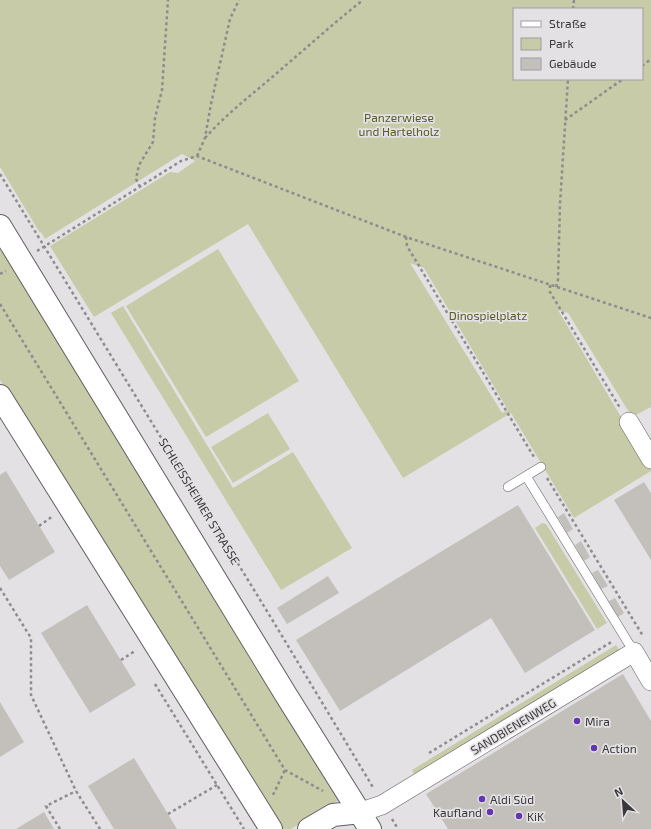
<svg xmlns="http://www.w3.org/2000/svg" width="651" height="829" viewBox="0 0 651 829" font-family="'Exo 2',sans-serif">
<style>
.green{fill:#c7cba7;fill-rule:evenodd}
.building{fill:#c3c0bc}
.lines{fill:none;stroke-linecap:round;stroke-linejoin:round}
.service-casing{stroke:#615f62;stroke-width:10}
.minor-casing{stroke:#615f62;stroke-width:20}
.tertiary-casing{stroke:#615f62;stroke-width:24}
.path{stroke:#8e8c8f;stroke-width:2.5;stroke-dasharray:3 3;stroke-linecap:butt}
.service{stroke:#fff;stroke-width:9}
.minor{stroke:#fff;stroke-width:19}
.tertiary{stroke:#fff;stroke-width:22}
.poi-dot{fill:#6437af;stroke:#e4e1e5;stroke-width:1.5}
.labels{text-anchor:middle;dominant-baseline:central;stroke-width:3.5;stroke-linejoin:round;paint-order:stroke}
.park-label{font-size:12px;fill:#585c1e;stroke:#e4e1e5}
.street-label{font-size:12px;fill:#39383a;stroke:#e4e1e5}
.poi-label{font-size:12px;fill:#39383a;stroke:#e4e1e5;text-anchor:start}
</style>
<rect width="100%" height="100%" fill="#e4e1e5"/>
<path class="green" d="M0,0H651V407L632,417L568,313L558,310L651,468V471L574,518L511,413L403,478L248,224L94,317L50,246L170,172L178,173L195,161L182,154L45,239L41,232L40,233L0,167ZM514,9H642V79H514ZM410,263L424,268L508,410L502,413Z
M0,245L339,800L291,829H277L0,380Z
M218,249L299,381L206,437L126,306Z
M123,306L233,488L293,452L352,548L281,590L111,313Z
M268,413L290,449L233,483L211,447Z
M542,523L546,524L607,623L597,629L535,528Z
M616,645L620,651L414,775L412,770Z"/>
<path class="building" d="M6,471L55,552L9,580L0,566V475Z
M644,482L651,493V560L614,500Z
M518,505L595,630L525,673L491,618L340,711L296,640Z
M564,513L573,529L567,533L558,517Z
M581,541L590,557L584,561L575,545Z
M598,570L608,586L601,589L592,573Z
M328,576L339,593L287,624L277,608Z
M615,598L624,613L618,617L609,601Z
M87,605L136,685L90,713L41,633Z
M623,674L651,721V829H448L426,794Z
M0,702L24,742L0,757Z
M134,758L168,814L177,829H114L88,786Z
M44,812L54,829H16Z"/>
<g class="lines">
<defs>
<path id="service" d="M526,476L634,652
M508,487L541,467"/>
<path id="minor" d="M629,422L651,459
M361,812L382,805L634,652L651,681"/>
<path id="tertiary" d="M0,226L286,695L370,829
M0,396L271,829
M309,829L333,815L361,812"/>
</defs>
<use href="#service" class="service-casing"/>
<use href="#minor" class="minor-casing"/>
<use href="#tertiary" class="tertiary-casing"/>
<path class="path" d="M573,9L574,0
M642,66L651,59
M565,120L623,79
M205,138C229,111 258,90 285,66C311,44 336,21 363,0
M197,156L205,138L211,104L230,19L239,0
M0,174L273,621L374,789
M140,187L136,179L139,165L153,142L155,118L162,90L168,0
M406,237L407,246L534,457
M37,251L181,161L197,156L406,237L651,318
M0,274L6,271
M550,285V292L620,408
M556,287L558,280L560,204L568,79
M0,304L285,770L323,791
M547,478L643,636
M39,526L53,516
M0,588L31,638V695L76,791L100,829
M121,660L135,651
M155,684L244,829
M429,753L613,641
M273,795L285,770
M168,814L217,785
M392,819L398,829
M60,829L46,806L76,791"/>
<use href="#service" class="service"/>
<use href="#minor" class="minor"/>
<use href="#tertiary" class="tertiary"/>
</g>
<g class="poi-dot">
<circle cx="577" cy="721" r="4"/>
<circle cx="594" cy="748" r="4"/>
<circle cx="482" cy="799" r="4"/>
<circle cx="490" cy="812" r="4"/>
<circle cx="519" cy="816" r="4"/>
</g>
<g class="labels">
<g class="park-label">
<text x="399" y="117">Panzerwiese<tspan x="399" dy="14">und Hartelholz</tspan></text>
<text x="488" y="315">Dinospielplatz</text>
</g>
<g class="street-label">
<text transform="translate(200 501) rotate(59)">SCHLEISSHEIMER STRASSE</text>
<text transform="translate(513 726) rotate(-31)">SANDBIENENWEG</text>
</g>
<g class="poi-label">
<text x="585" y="721">Mira</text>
<text x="602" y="748">Action</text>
<text x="490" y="799">Aldi Süd</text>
<text x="482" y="812" text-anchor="end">Kaufland</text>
<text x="527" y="816">KiK</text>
</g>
</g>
<rect x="513" y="8" width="130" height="72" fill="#e4e1e5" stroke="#a09da1"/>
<rect x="521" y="21" width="20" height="6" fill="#ffffff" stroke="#a09da1"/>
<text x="549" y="28" font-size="12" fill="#39383a">Straße</text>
<rect x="521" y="38" width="20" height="12" fill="#c7cba7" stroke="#a09da1"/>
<text x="549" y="48" font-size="12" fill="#39383a">Park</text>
<rect x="521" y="58" width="20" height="12" fill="#c3c0bc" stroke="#a09da1"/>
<text x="549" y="68" font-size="12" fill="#39383a">Gebäude</text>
<g transform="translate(623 801) rotate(334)" stroke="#e4e1e5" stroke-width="3" paint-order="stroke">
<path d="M0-3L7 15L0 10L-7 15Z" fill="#39383a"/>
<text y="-6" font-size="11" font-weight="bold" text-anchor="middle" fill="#39383a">N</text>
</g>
</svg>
